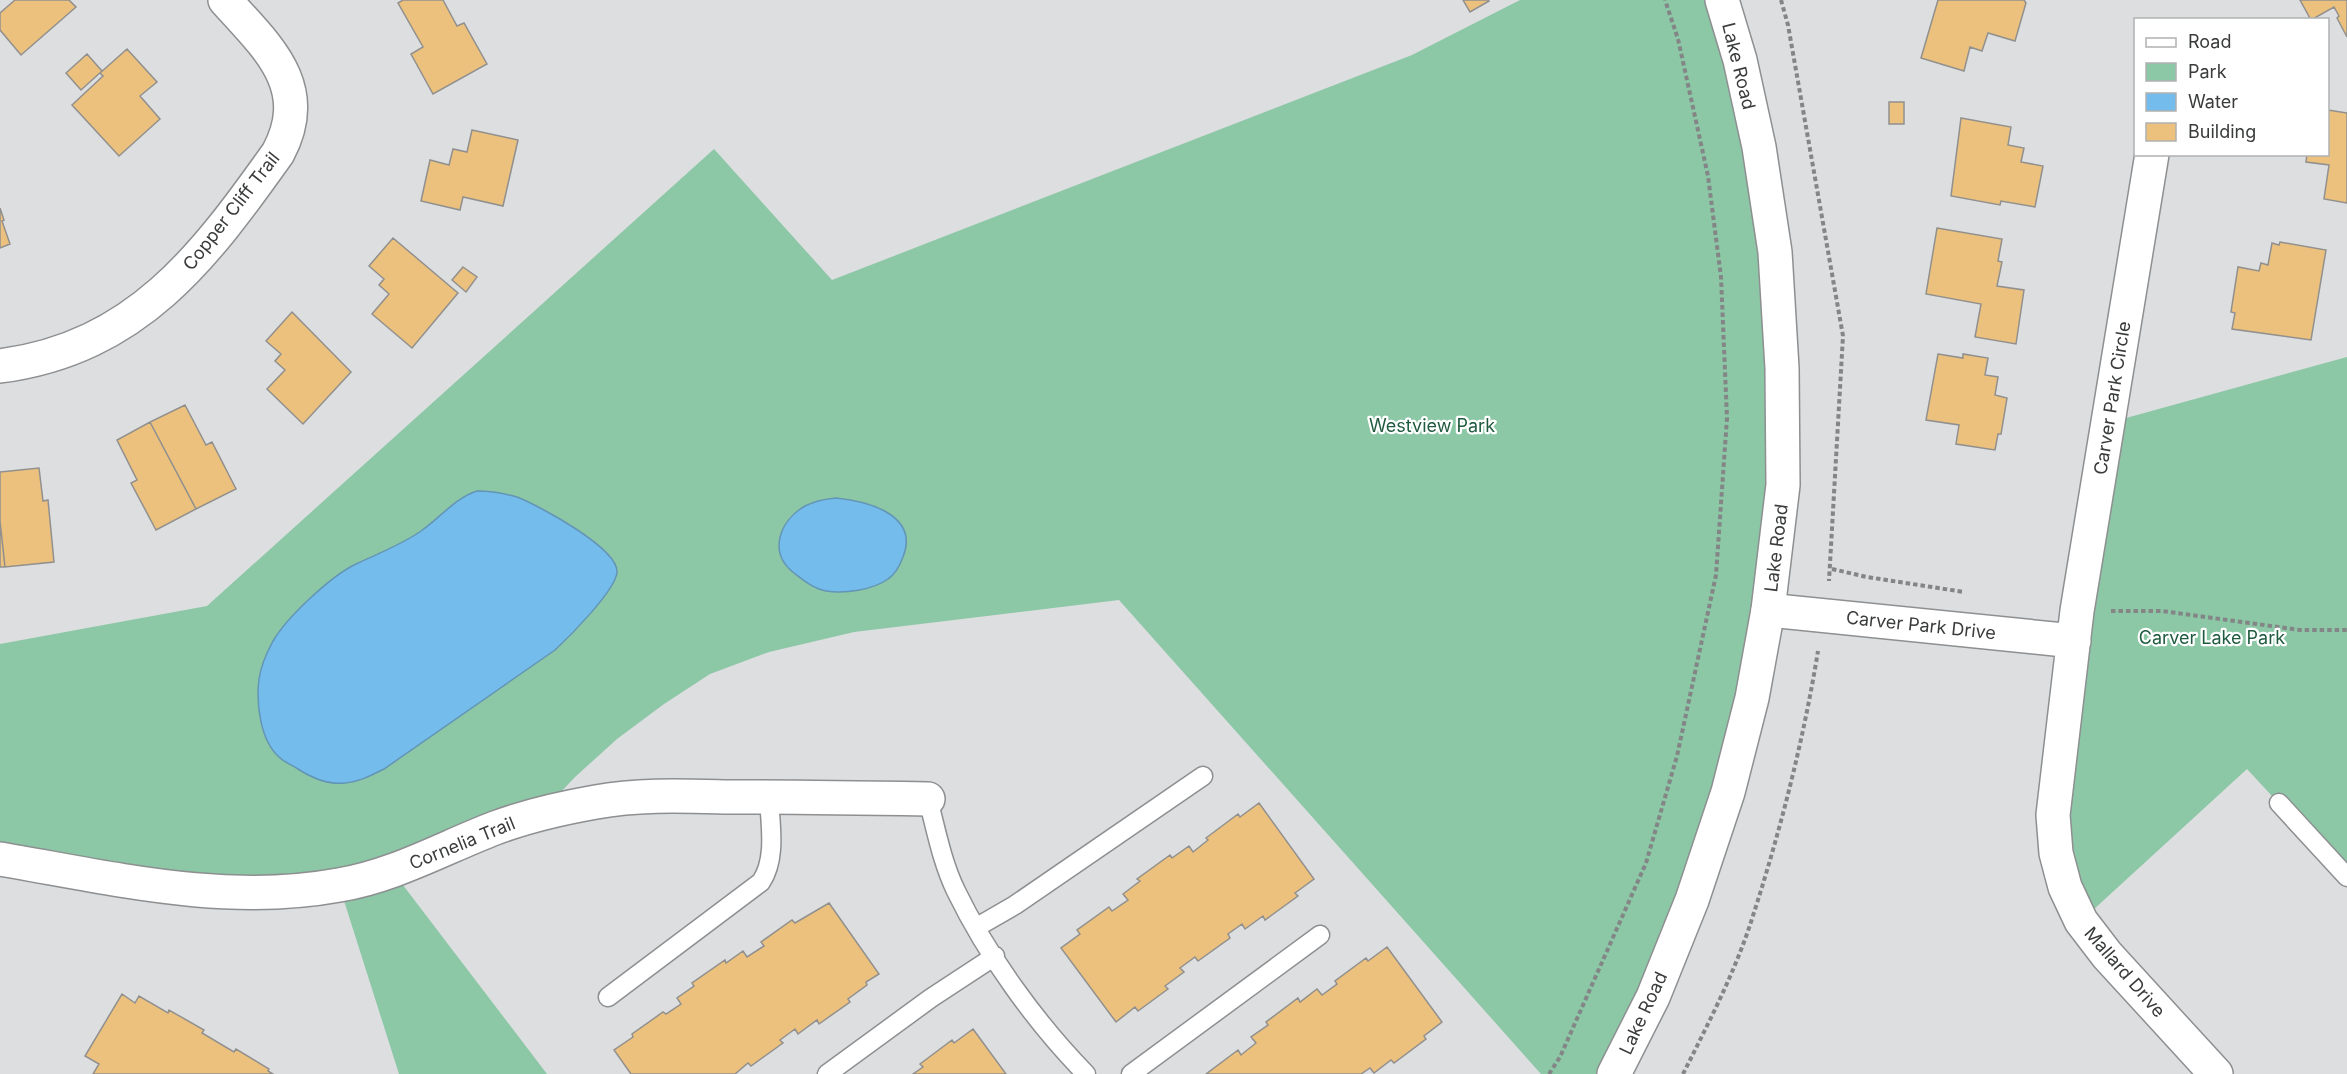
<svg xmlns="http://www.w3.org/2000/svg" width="2347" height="1074" viewBox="0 0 2347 1074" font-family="Inter,sans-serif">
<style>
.green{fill:#8cc7a6}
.water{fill:#74bceb;stroke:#6395b6;stroke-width:1.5}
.building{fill:#ecc17d;stroke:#91908e;stroke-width:1.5}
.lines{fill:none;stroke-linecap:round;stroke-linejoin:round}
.service-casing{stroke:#8d8f91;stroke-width:21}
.minor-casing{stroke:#8d8f91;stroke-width:36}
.tertiary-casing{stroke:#8d8f91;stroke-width:36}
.path{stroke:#838586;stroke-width:4;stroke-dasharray:4.5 3;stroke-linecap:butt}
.service{stroke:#fff;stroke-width:18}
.minor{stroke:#fff;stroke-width:33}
.tertiary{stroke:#fff;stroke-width:33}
.labels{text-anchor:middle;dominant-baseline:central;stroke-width:4.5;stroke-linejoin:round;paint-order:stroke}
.street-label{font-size:18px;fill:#3a3b3b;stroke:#fff}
.park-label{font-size:18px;fill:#205b3f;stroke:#fff}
</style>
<rect width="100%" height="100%" fill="#dcdee0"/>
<path class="green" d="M1520,0H1722L1782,368L1752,698L1614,1074H1541L1119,600L854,632L769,652L710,674L664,704L617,739L575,777L541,813L393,872L547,1074H399L339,885L0,859V644L207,606L714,149L832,280L1412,55Z
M2347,357V877L2247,769L2081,921L2056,854L2108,423Z"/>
<path class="water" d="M477,491C491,491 503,493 517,497C538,505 618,548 617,572C616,590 569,637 555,650L384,769C372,775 359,782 345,783C329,785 312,778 298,769C292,765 284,762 279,757C260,740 256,703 259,679C261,666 267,652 273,641C287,617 331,576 356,564C379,553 401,545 421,531C440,518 455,498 477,491Z
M836,498C866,501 920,514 903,557C900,565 896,574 888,579C873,590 844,594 826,591C814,589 803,580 794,573C768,553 779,521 805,506C815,501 825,499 836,498Z"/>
<path class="building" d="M15,0H69L76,7L21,55L0,30V13Z
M443,0L457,26L464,23L487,64L433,94L411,54L423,47L398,3L403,0Z
M1463,0H1488L1489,1L1470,12Z
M1938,0H2024L2026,3L2015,41L1988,33L1982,51L1970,47L1964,71L1921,58Z
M2300,0H2347V37L2337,18L2339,16L2334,7L2311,20Z
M127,49L157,82L140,96L160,119L119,156L72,105L103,76L100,73Z
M87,54L102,71L81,90L66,73Z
M1889,102H1904V124H1889Z
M2328,110L2347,113V203L2324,199L2329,165L2306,162L2307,154H2328Z
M1961,118L2011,127L2008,145L2024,148L2021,162L2043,166L2035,207L2001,201L2000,205L1951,196Z
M472,130L518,140L503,206L463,197L460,210L421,201L430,160L449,165L453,149L467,152Z
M0,208L4,220L2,221L10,244L0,248Z
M1937,228L2002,239L1998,261L2002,262L1997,286L2024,290L2016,344L1975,337L1981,304L1926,294Z
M393,238L458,293L412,348L372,314L389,294L379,285L384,279L369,266Z
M2280,242L2326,250L2311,340L2232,329L2235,313L2231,312L2238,267L2259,271L2261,263L2268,265L2272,243L2279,245Z
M463,267L477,277L466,292L452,280Z
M292,312L351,372L303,424L267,389L285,370L275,361L281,354L266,341Z
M1938,354L1963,358V354L1988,358L1985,375L1998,377L1995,395L2007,398L2001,434H1998L1995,450L1956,444L1959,425L1926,420Z
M185,405L206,445L212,442L236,489L196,509L150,422Z
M150,422L196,509L156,530L131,483L137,480L117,440Z
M39,468L43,501L48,500L54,562L5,567L0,521V472Z
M0,521L5,567H0Z
M1259,803L1314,879L1295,893L1298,896L1265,920L1263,916L1245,929L1242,924L1228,934L1230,938L1198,961L1195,957L1180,968L1184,972L1165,986L1168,989L1138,1011L1135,1007L1116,1022L1061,948L1080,934L1077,930L1109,907L1112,911L1128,900L1123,894L1140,881L1137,879L1170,855L1172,858L1189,846L1193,852L1208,840L1206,838L1238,814L1240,817Z
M829,903L879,974L866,982L867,985L848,999L850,1002L819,1024L817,1020L798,1034L795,1029L780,1040L783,1043L751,1066L748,1063L735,1074H631L614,1050L633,1037L632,1034L663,1012L666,1014L681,1004L677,998L694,986L692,983L725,960L726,963L743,951L747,957L764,946L761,942L792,920L795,923Z
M1387,947L1442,1022L1424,1036L1426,1039L1394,1063L1391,1060L1374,1073L1370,1068L1361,1074H1206L1238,1050L1241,1055L1256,1043L1251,1037L1268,1025L1266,1022L1298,998L1300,1002L1317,989L1322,995L1337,984L1335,981L1366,958L1368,961Z
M122,994L135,1003L139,996L168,1013L169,1010L204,1030L202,1033L234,1052L236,1049L269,1069L268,1071L273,1074H93L99,1064L85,1056Z
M973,1029L1006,1074H913L923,1067L920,1064L952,1040L954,1043Z"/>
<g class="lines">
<defs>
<path id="service" d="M928,799C936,830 942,862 956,891C987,955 1036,1023 1086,1074
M2279,803L2347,877
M977,927L1015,905L1203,776
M608,997L761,882C777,858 770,824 769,797
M827,1074L931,998L995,956
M1131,1074L1320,935"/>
<path id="minor" d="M2152,154L2077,611L2053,815L2056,853L2065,887L2081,921L2107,955L2216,1074
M0,366C137,348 204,257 278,153C314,86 266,46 225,0
M1768,610L2074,641
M0,859C112,878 225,906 339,885C394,876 443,848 495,828C527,816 562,808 596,802C639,794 685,796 729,797C795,797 862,798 928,799"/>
<path id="tertiary" d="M1614,1074L1653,997L1692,900L1728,792L1752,698L1768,610L1783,485L1782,368L1775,252L1759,147L1740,60L1722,0"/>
</defs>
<use href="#service" class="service-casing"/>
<use href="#minor" class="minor-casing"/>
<use href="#tertiary" class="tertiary-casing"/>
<path class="path" d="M1781,0L1788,25L1843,336L1829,581
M1832,569L1867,577L1964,592
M2111,611H2162L2300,630H2347
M1549,1074L1560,1057L1646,863L1677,756L1716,575L1727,418L1721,277L1708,176L1678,39L1665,0
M1683,1074C1707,1026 1733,976 1750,925C1779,836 1803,743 1818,651"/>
<use href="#service" class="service"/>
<use href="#minor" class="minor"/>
<use href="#tertiary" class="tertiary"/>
</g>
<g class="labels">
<g class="street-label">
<text transform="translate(1739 66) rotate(76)">Lake Road</text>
<text transform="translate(231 211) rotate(-52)">Copper Cliff Trail</text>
<text transform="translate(2112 398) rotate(-81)">Carver Park Circle</text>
<text transform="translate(1776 548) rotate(-83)">Lake Road</text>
<text transform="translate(1921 625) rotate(6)">Carver Park Drive</text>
<text transform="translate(462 843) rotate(-22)">Cornelia Trail</text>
<text transform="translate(2125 972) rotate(49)">Mallard Drive</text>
<text transform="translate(1643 1013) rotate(-65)">Lake Road</text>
</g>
<g class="park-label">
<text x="1432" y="425">Westview Park</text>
<text x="2212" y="637">Carver Lake Park</text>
</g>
</g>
<rect x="2134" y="18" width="195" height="138" fill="#ffffff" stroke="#b0b1b1" stroke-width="1.5"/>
<rect x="2146" y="38" width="30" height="9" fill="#ffffff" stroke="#b0b1b1" stroke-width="1.5"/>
<text x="2188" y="48" font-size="18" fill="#3a3b3b">Road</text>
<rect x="2146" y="63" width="30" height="18" fill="#8cc7a6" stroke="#b0b1b1" stroke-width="1.5"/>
<text x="2188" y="78" font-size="18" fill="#3a3b3b">Park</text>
<rect x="2146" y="93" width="30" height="18" fill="#74bceb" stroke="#b0b1b1" stroke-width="1.5"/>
<text x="2188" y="108" font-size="18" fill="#3a3b3b">Water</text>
<rect x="2146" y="123" width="30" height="18" fill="#ecc17d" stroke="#b0b1b1" stroke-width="1.5"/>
<text x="2188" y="138" font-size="18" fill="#3a3b3b">Building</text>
</svg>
